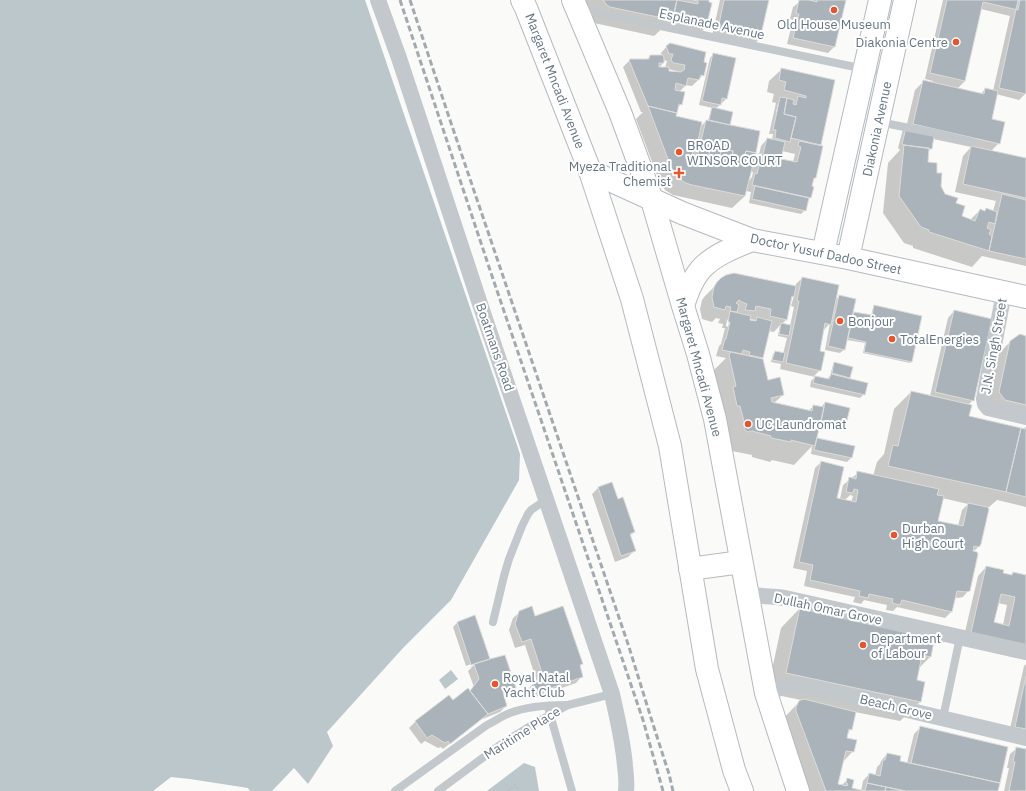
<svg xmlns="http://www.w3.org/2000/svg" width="1026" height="791" viewBox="0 0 1026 791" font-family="'IBM Plex Sans',sans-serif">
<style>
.water{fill:#bbc7cb}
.shadow{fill:#0003;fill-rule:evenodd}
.building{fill:#aab3b9;stroke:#dcdcda;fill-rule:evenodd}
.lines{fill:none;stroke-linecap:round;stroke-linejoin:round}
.secondary-casing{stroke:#b3babf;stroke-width:24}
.primary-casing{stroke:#b5babe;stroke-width:24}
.path{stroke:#bbbfc2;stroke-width:2.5;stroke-dasharray:2 2;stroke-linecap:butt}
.lane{stroke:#c3c8cc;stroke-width:8}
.street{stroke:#c3c8cc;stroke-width:16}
.secondary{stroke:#fff;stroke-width:22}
.primary{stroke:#fff;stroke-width:22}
.rail{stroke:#a2aab0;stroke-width:3;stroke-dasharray:6 3;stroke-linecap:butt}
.poi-dot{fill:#e4572e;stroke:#fff;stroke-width:1.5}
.labels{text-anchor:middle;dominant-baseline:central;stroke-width:4;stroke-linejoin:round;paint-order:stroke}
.street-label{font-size:13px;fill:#657683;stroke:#fff}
.poi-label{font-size:13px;fill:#657683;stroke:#fff;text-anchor:start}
</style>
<rect width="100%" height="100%" fill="#fafaf8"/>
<path class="water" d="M0,0H365L520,454L519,480L451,600L403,648L327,732L333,746L308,784L294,768L272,791H250L248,788L190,779L171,777L153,791H0Z
M451,670L458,679L445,689L439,680Z
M524,763L535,767L539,791H487Z"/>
<path class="shadow" d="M579,0H708L705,28L699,34L667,27L668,23L654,36L594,23Z
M720,0H769H768L760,38L753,45L712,36Z
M802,0L812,2L813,0H845L834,47L828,53L787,44L793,20L790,19L793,7Z
M943,0H1026V93L1019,100L996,94L990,120L999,143L990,152L1026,160V266L982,256L972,267L913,248V246L904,243L883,213L888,163L900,150L898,148L903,129L907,124L915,90L924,81L932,83L933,81L925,79ZM981,9L1010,16L993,91L985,89L981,94L957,89L965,81ZM933,139L971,147L963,156L955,192L996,201L993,211L986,209L984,212L980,210L970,220L961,216L955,203L944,195L940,186L936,174L927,163L928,152L931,148Z
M667,46L703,63V75L692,86L686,85L679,92L681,104L677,109L675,117L700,127L706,121H708L711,110L713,108L699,105L710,58L714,54L735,59L726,99L722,103H720V105L715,109L728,125L753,161L759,155L761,146L767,139L772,140L773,134H769L776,103L772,102L774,94L767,92L769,81L782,69L834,81L820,144L818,146L815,178L812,181L810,197L807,200L805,210L801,214L749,203L751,192L746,191L745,196L732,208L673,195L665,190L660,183L636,119L643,112H641L623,67L630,60H646L650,56H662L661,53ZM663,60L667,61L665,68H659L663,63ZM668,69L681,72V73L668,72ZM778,104H780L778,113L776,112ZM697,141L696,147H697L693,151L691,147ZM782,151L795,154L793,162L780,159ZM750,171L753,172L752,177L748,182Z
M802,278L835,301L839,296L852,315L854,313L871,316L873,308L874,306L911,362L910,363L863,353L865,343L847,340L845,349L840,353L825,350L830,323L823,331L818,351L820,370L814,376L827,379L830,376L833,365L835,364L849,377L847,379L864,394L860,398L810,387L811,381L815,377L780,369L781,364L771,362L773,354L775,352L783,354L787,338L778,336L780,325L774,332L768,331L762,358L760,360L767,381L783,395L774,403L808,411L814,406L821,407L825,403L844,427L840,431L818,426L815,442L817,439L854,447L851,458L847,462L811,454L812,446L794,465L772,460L770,462L752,457V455L732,451L711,373L726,358L716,356L719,346L721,344L725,328H722L723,324L718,323L720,319L716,318L712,322L702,319L700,309L702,300L705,296L718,283L795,287L796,284ZM794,296L791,306L794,307L790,326L782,324L786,320L790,299ZM730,318L728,327L726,326L727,320ZM749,319L756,320L754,322L749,321ZM816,420L843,426V428L816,422Z
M954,311L973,400L968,405V417L1024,430L1026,429V507L997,500L988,508L979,546L973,552L969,590L963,597L958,598L955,597L951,612L945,618L897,607L893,611L886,610L887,605L864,600L861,604L853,602L855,597L804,586L807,571L793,568L815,468L821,462L836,498L840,499L843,485L858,473L873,476L877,462L884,454L894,409L911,392L930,396L948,318ZM850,495L853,496L851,502L845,500ZM942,498L968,504L962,510L958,526L937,522Z
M1026,337V419L987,404L998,354L1011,341Z
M598,488L617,500L634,532L630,536L634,551L628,557L615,562L592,494Z
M986,567L1002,573L1011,575L1013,573L1026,576V660L962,645L978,576ZM998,603L1007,605L1003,625L993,623Z
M800,608L930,657L919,668L916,681L920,702L900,721L855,712L851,729L847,734L845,739L853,751L843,762L837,785L841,786L848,779L851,788L861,791L863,781L869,774L875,776L877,767L880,764L881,761L887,754L898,761L907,763L914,734L920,728L1007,747L997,791H799L781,721L801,700L767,693L781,628Z
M520,612L534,617L582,664L579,667L582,676L576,683L530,699L527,690L533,684L537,682L525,645L515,648L509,630L513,618Z
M457,623L515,688L509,694L503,696L506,706L500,712L480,720L443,749L441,747L438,748L425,741L421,744L409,728L415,722L449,696L453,702L469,692L474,687L468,671L473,666L467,668L485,661V659L466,666L453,627Z
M1026,664V737L1009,733L1024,666Z
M1017,748L1026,750V791H1004L1009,768H1007L1010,754Z"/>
<path class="building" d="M603,0H677L672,20L610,7L607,5Z
M677,0L698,4V1L693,0H709V2L712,3L706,28L673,21Z
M724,0H769L760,39L718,29Z
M799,0H809L817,2V0H846L835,47L793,38L799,14L796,13Z
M947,0H1020L1018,10L983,2L965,81L930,73Z
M1018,0H1026V94L999,88Z
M670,43L706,52L704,62L707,63L704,76L701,75L699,80L688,78L686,86L676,83L675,90L685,92L682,105L679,104L677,113L648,106L629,60L630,59H649L650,55H663L664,58V63H659V67H669V71L681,72L684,70L685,65L674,63L671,60L673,54H669L666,46Z
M713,53L736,58L727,99L722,98L721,105L702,101Z
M781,68L835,80L821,145L791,138L796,117L784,114L787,98L794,100L793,104L796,105L798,96L806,98V96L784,90L786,82L779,80Z
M923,80L984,94L985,88L998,91L992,119L1005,122L1000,144L913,124Z
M780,97L787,98L784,114L796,117L790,142L775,138L776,130H773Z
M648,106L677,113L676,116L702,122L698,141L688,139L693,150L691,162L696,163L701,141L712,144L708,157L716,158L718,155H720L722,149L733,151L732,158L735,160L734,163L742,164L746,151L756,153L745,196L692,185L686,183L677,178L671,167Z
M712,107L733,112L730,125L709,120Z
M706,120L760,131L756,153L746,151L742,164L734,163L735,160L732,158L733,151L722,149L720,155H718L716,158L708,157L712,144L701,141Z
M907,124L935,130L932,149L904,145L902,144Z
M767,138L785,142L781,159L797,162L801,147L798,146L799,141L823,146L816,178H814L812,186L814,187L811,198L752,185L755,173L757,174L759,166L756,165L759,153L763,154Z
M904,145L929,148L928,162L937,163V173H942L941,186L945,194L958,198L956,203L965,206L962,216L975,221L980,209L985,211L986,208L997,212L995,224L989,222L987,228L991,230L989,234L992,236L989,251L929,232V230L921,227L899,196Z
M971,146L1026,158V198L963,184Z
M755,186L809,198L806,211L752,199Z
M1002,194L1026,200V259L989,251Z
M734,273L796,286L794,297L792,296L787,320L770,316L771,309L756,306L755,311L745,310L747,304L742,302L739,300L736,303L739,305L737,312L730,311L731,307L726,306L725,310L714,307L712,297L714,287L717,282L721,278L726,275Z
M802,277L839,285L831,325L825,323L820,351L825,352L821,371L786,363L799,301L797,300Z
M839,295L856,299L845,350L828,346Z
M874,305L922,316L912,362L864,352L866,342L848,338L854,312L872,315Z
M954,310L992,319L974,401L935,392Z
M730,311L751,316L750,320L756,321L757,317L772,321L763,358L749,355L750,352L743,350L742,354L722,350L725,339H726L730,322H728Z
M781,323L791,325L789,336L779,334Z
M1020,334L1026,336V405L1005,400L999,392L1010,341Z
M775,351L785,353L783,362L772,360Z
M731,352L763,359L768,380L780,377L784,395L771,398L772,402L812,411L813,405L824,407L815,446L791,440V442L771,438V436L752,431L748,432L745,430L744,427L745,425L740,406H737L733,387L736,386L729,355Z
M834,362L853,367L850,378L832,373Z
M831,374L868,383L865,395L813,383L815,376L829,379Z
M911,391L972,405L969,416L1021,428L1006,492L888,466L893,445L898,446Z
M825,402L850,408L845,428L821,422Z
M1025,427L1026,428V497L1006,492L1021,428L1025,429Z
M817,438L855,446L852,458L814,450Z
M821,461L844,467L837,498L856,502L858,490L854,489L853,493L846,492L849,477L856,479L857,471L939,489L937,495L944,496L938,521L963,526L968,503L987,507L989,509L981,544L980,546L978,547L974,546L973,551L977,552L978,554L970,591L966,592L957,591L952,612L902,600L900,605L892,603L893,599L869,594L868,598L859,596L860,591L810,580L813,565L799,562Z
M612,482L618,499L623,497L635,532L630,534L636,551L621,556L598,487Z
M986,566L1004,570L1003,573L1012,575L1013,572L1026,575V650L970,637ZM1001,594L1015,597L1009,626L994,622Z
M532,606L535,616L563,606L583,664L580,665L583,677L536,693L533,683L544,679L531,639L522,642L515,624L519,611Z
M800,607L935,635L931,657L922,655L917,680L925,682L921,702L786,673Z
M475,615L490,659L471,665L457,622Z
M505,655L516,688L503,693L507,706L488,714L470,691L479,679L474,664L490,659Z
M1026,676V729L1015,727Z
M468,688L488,714L450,744L448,741L445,743L432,735L427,738L415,721L449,695L453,700Z
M804,699L856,712L852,730L849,729L847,738L857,740L854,752L846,751L838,784L847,786L848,784L846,783L847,778L854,780L852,788L865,791L867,783L886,787L885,791H826L796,711V707L799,701L801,700Z
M920,726L1008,747L1000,783L911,763Z
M1016,747L1026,749V791H1009L1015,762H1013Z
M887,753L901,756L900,761L1000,783L998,791H905L867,783L869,773L880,776L883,760H885Z
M886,787L905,791H885Z"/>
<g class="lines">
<defs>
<path id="secondary" d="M590,171L682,213L752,240L848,258L1026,297
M823,253L880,0
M848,258L905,0"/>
<path id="primary" d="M522,0L526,8L590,171L632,299L670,446L707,669L734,770L742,791
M573,0L620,112L638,161L652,200L683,306L698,354L715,419L766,693L798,791
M683,306C687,293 693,277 703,267C716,254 735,247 752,240
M690,569L741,562"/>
</defs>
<use href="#secondary" class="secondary-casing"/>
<use href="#primary" class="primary-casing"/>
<path class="path" d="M508,791L515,785L519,791"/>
<path class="lane" d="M580,9L888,74
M879,122L935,133L972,142
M493,622L504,576L509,559L522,526L528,514L531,510L547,499
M549,711L572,791
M943,718L960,637
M395,791L487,725C495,721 502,716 510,713C528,706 548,705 567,705
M438,791L500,745L537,722L568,705L612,694"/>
<path class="street" d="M378,0L399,58L484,316L612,694C617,717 623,741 625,766C626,774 627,782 626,791
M1004,292L984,399L985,404L988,408L1026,417
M748,595L777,597L785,598L1026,652
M766,693L789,685L806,686L1026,738"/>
<use href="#secondary" class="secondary"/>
<use href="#primary" class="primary"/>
<path class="rail" d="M400,0L490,270L643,720L663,791
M410,0L451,123L629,647L651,718L669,774L673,791"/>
</g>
<g class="poi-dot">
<circle cx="834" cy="10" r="4"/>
<circle cx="956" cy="42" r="4"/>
<circle cx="679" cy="152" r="4"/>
<path d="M677 167h4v4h4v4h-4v4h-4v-4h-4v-4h4z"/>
<circle cx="840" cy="321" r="4"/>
<circle cx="892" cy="339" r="4"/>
<circle cx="748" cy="424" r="4"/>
<circle cx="894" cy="535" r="4"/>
<circle cx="863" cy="645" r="4"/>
<circle cx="495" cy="684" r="4"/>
</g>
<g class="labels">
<g class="street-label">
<text transform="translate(712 24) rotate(12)">Esplanade Avenue</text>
<text transform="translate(555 81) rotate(69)">Margaret Mncadi Avenue</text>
<text transform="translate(877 129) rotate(-78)">Diakonia Avenue</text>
<text transform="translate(826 254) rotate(12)">Doctor Yusuf Dadoo Street</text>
<text transform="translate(994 346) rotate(-80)">J.N. Singh Street</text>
<text transform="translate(495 347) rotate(71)">Boatmans Road</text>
<text transform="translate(699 367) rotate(75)">Margaret Mncadi Avenue</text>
<text transform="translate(828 609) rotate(12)">Dullah Omar Grove</text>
<text transform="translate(896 707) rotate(13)">Beach Grove</text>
<text transform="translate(522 733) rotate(-32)">Maritime Place</text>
</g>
<g class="poi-label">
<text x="834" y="24" text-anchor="middle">Old House Museum</text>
<text x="948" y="42" text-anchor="end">Diakonia Centre</text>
<text x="687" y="145">BROAD<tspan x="687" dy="15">WINSOR COURT</tspan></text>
<text x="671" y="166" text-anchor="end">Myeza Traditional<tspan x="671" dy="15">Chemist</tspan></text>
<text x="848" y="321">Bonjour</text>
<text x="900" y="339">TotalEnergies</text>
<text x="756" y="424">UC Laundromat</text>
<text x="902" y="528">Durban<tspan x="902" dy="15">High Court</tspan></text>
<text x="871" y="638">Department<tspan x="871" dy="15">of Labour</tspan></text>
<text x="503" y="677">Royal Natal<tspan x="503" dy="15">Yacht Club</tspan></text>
</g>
</g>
</svg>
